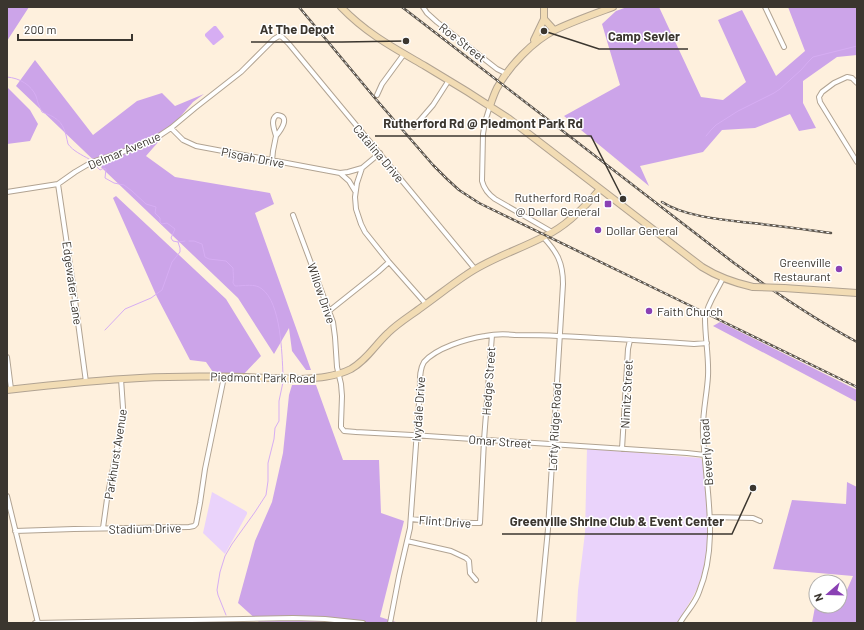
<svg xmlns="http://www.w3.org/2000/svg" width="864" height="630" viewBox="0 0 864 630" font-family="Barlow,sans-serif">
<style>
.green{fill:#ead3fb}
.forest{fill:#cca4e9}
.water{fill:#d6adf3}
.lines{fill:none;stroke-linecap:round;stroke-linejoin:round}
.stream{stroke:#d6adf3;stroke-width:1}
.street-casing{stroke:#b1a392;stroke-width:6}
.secondary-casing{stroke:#b1a392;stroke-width:8}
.street{stroke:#fff;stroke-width:4}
.secondary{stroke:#f2dcb4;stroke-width:6}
.rail-casing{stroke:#5d564d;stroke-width:2.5}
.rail{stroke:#fff;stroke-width:1;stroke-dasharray:3;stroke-linecap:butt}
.secondary-bridge-casing{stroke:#b1a392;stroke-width:8;stroke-linecap:butt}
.secondary-bridge{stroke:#f2dcb4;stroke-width:6}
.poi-dot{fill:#8a41b4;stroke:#fff;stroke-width:1.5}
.labels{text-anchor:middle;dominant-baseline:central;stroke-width:3;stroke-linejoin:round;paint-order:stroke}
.street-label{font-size:12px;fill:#3b362f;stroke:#fff}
.poi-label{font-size:12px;fill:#3b362f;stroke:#fff;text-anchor:end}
.leader{fill:none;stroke:#3b362f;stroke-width:1.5}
.callout-dot{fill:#3b362f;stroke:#fff;stroke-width:1.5}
.callout-label{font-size:13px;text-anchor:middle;font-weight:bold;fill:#3b362f;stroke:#fff;stroke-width:3;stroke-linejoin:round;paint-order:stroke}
</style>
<rect width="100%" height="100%" fill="#fef0dd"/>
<path class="green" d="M587,448L700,458L704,462C707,503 713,546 698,586C693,599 684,610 678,623H576L578,590L585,533Z
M212,492L244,510L247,512V514L225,554L203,533Z"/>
<path class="forest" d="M7,7H29L7,41Z
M627,7H659L701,97L723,100L746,82L718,20L742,10L776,76L805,51L788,7H857V55L837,57L803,81V103L816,128L799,131L790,114L755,128L722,130L703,152L640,166L649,186L564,116L620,85L602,24L616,11Z
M35,60L93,135L137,101L162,93L175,106L204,94L193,102L146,156L175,177L270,193L274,204L255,213L311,370H306L292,351L289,328L274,354L238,298L16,86Z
M7,87L30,110L38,124L30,141L7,144Z
M116,196L226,299L261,356L243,375H215L206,362L190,360L157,297L113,198Z
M720,322L857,390V402L713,326Z
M292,385H316L343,460H379L381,513L404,521L380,617L399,623H260L238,603L255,541L272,502L283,453L289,395Z
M847,482L857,487V623H812L815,607L840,606L853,576L773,569L792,500L846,504Z"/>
<path class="water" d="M214,26H216L223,35L224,37L214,45H213L205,36V34Z"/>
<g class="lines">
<path class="stream" d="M7,77C20,78 31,85 36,96C37,99 37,100 38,103C39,106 41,109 42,112C55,117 62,120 66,135C67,138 67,141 68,144C73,151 82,155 89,159
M706,136L711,130L716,125L738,111L774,93L780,89L801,70L809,61L813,57L857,46
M95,165L100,170L104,168L106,169L105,178L114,183L124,185L132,191L146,204L156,207L155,213L160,218V222L162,224L167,223L175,229L171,238L173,241L178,242L185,241
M189,241H194L202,244L205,257L209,259L226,261L233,268C233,273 234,277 233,283L235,286C244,286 255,283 262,289C281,303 282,354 283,375
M105,330L125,309L151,298L162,290L172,262L180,252V248L178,242
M226,615L218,595L217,590L220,572L225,556L232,544L255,512L266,495L268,481V463L274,439L275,428L279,421V401L283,382"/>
<defs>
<path id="street" d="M423,7L427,13L437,22L497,69L507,74
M765,7L784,47
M857,83L852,78L847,77L834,83L822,92L819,97L820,102L857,162
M377,95L382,84L404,54
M490,106L485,122L483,134L482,181C484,189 488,194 495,199L552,232
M277,115C291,116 281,130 276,136C274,129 270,119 277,115Z
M414,127L433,105L449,80
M171,128L183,140L196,146L340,173L349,181L355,191
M272,161L273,151L276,136
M362,168L357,183L355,197L356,209L361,224L365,232L389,262L426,304
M340,173L348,172L362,168L380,153
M58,184L73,285L86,382
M7,192L58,184L75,172L92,162L143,145L159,136L171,128L195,108L241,72L274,39L279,36L282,37L289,44L475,269
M293,215L333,322L335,337L337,367L341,384L342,396L341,424V427L344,431L356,432L412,435L687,453L705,455
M329,311L378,272L389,262
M7,357L11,389
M622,449L628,349L630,340
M7,496L38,623
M711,517L753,518L760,521
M411,519L439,522L474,523H480L484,440L492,335
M103,528L107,499L123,417V408L121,379
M15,531L74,529L189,527L194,526L196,524L200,503L205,469L224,377
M407,541L451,551L466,558L469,561L470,573L476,580
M35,623L293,618L325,619L363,623
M390,623L399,576L410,528L411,514L420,389C420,380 419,370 424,362C436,348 466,339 485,336C495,334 505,334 515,335C529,335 543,335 558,336C603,338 649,341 694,344L707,343
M539,623L548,529L563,284C563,262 557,252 543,237
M680,623C686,612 695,604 699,592C720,541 705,486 703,433C702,414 707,395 708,376C709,357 705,338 705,318C707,304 717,291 723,278"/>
<path id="secondary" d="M341,7C367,34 394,48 425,66C454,83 481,100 508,118L702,267C718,277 735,283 753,287
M544,19L554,30
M535,43L534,40L544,19V7
M490,106C492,100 494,94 497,88C509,66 533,41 555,30C574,21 594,14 613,7
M784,288L857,293
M7,390C51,385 96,380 140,378C194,375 247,377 301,379C318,378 335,377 351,369C367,360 375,345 388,333C398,323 410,316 422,307C436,297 451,285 466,275C490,258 519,250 545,236C567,226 585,207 600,189"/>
</defs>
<use href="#street" class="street-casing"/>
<use href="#secondary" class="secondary-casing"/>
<use href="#street" class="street"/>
<use href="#secondary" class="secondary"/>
<defs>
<path id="rail" d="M299,7L374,97L433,165L447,179L459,190L479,203L691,306L857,387
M402,7L734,263C773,291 814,319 857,342
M662,202C685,217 725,220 752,223C778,226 805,229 831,233"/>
</defs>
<use href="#rail" class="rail-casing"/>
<use href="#rail" class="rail"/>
<defs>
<path id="secondary-bridge" d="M753,287L784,288"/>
</defs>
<use href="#secondary-bridge" class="secondary-bridge-casing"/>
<use href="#secondary-bridge" class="secondary-bridge"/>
</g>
<g class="poi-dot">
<rect x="604" y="200" width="8" height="8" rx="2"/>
<circle cx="598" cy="230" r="4"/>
<circle cx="839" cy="269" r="4"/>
<circle cx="649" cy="311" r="4"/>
</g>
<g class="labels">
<g class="street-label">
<text transform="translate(463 42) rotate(38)">Roe Street</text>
<text transform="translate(124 150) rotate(-23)">Delmar Avenue</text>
<text transform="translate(379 153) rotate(50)">Catalina Drive</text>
<text transform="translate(253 157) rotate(11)">Pisgah Drive</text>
<text transform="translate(73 283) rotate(82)">Edgewater Lane</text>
<text transform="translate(322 293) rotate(71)">Willow Drive</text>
<text transform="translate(263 377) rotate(1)">Piedmont Park Road</text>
<text transform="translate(488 381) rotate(-86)">Hedge Street</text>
<text transform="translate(626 394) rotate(-87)">Nimitz Street</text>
<text transform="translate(418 409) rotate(-86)">Ivydale Drive</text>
<text transform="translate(554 427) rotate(-87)">Lofty Ridge Road</text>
<text transform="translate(500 441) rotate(4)">Omar Street</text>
<text transform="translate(706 452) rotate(-94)">Beverly Road</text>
<text transform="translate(115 454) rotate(-81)">Parkhurst Avenue</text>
<text transform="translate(445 521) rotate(4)">Flint Drive</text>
<text transform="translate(145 528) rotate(-1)">Stadium Drive</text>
</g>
<g class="poi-label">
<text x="600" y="197">Rutherford Road<tspan x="600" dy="14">@ Dollar General</tspan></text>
<text x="606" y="230" text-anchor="start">Dollar General</text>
<text x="831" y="262">Greenville<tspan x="831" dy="14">Restaurant</tspan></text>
<text x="657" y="311" text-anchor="start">Faith Church</text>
</g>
</g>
<path class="leader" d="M406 41L342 42H251M544 31L599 49H688M623 199L591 136H375M753 488L732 534H502"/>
<g class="callout-dot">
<circle cx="406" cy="41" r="4"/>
<circle cx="544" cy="31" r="4"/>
<circle cx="623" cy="199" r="4"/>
<circle cx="753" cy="488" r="4"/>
</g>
<g class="callout-label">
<text x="297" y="34">At The Depot</text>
<text x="644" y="41">Camp Sevier</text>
<text x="483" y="128">Rutherford Rd @ Piedmont Park Rd</text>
<text x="617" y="526">Greenville Shrine Club &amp; Event Center</text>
</g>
<rect width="864" height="630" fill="none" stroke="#3b362f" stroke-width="16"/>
<g transform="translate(828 594) rotate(250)"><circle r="19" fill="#ffffff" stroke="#b1afac"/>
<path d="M0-3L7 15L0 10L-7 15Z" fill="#8a41b4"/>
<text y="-6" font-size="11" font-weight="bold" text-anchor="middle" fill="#3b362f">N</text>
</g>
<path d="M18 34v6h114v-6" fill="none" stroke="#3b362f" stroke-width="2"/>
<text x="24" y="34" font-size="12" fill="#3b362f" stroke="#ffffff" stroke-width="3" paint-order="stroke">200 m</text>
</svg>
